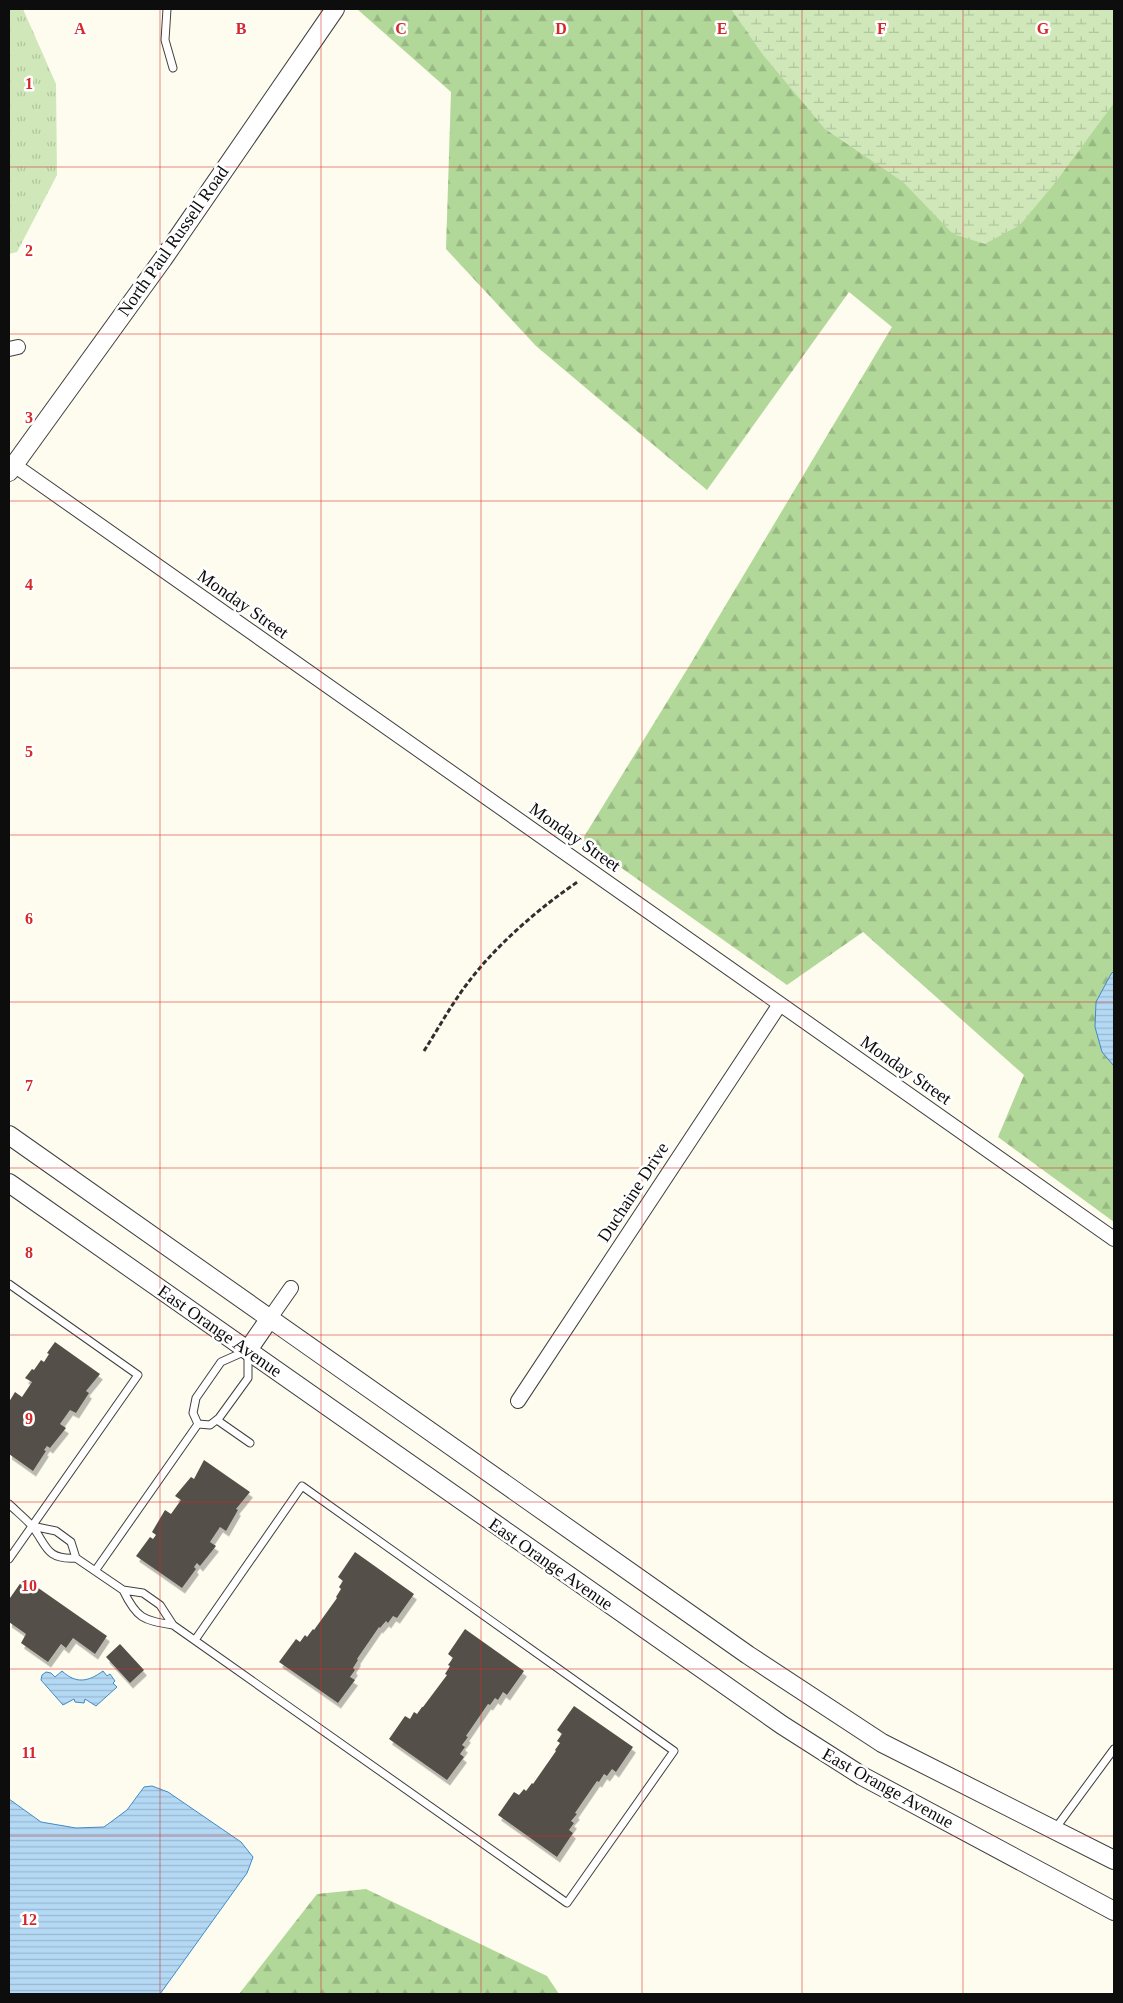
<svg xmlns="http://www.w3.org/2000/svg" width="1123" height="2003" viewBox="0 0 1123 2003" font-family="'Times New Roman',serif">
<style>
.grass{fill:url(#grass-tufts)}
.forest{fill:url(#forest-firs)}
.wetland{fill:url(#wetland-marsh)}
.water{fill:url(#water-rules);stroke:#3e8bc8}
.building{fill:#554f4a;filter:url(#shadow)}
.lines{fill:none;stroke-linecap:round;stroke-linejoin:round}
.service-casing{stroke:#404040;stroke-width:9}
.minor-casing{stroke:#404040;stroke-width:16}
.tertiary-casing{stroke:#404040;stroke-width:20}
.path{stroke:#2f2f2f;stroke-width:3;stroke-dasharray:5 2.5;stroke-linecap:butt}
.service{stroke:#fff;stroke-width:7}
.minor{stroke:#fff;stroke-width:14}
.tertiary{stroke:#fff;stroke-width:18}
.grid{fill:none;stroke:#d62828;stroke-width:1;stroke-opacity:0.55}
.labels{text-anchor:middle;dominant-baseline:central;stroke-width:5;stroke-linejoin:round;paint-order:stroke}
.street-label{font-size:18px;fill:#0d0d0d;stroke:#fff}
.grid-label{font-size:16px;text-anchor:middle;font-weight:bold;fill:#d62828;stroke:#fff;stroke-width:5;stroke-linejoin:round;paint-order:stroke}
</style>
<defs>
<pattern id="grass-tufts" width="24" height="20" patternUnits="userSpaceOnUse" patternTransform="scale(1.25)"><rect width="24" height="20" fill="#cfe7b9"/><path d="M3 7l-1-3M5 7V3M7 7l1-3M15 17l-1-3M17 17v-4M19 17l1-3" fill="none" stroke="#b1c59e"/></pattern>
<pattern id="forest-firs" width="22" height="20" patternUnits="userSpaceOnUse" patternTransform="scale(1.25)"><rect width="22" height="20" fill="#b2d899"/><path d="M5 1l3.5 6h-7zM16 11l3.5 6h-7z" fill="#98b883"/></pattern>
<pattern id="wetland-marsh" width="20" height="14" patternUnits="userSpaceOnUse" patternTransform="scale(1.25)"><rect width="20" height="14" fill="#cfe7b9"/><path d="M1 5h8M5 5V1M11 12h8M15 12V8" fill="none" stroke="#b1c59e"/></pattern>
<pattern id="water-rules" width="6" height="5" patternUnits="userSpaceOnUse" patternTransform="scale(1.25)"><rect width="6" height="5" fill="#b4d9f4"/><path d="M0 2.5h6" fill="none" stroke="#9ab9d0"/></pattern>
<filter id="shadow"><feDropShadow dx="3" dy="5.5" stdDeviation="0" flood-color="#0004"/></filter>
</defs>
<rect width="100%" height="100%" fill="#fefcee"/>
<path class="grass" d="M9,9H23L56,84L57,175L17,252L9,254Z"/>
<path class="forest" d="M357,9H1114V1222L998,1137L1024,1075L863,932L787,985L582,840L691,663L892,327L849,292L707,490L536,346L446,249L451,92Z
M366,1889L547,1976L559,1994H239L317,1894Z"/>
<path class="wetland" d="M731,9H1114V103L1055,183L1020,225L985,244L953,234L903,182L825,129L763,55Z"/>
<path class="water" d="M1114,971V1066L1102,1052L1095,1027L1096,1002L1111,974Z
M62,1671C76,1684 88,1682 103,1671L107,1676L110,1674L115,1681L113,1683L117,1687L96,1706L85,1699L84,1703L75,1702L74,1699L63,1705L41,1680L42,1675L46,1672L51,1673L55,1677Z
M152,1786L168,1792L241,1842L253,1857L247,1873L160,1994H9V1799L41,1822L76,1828L104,1827L127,1810L144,1787Z"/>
<path class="building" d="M55,1342L100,1374L86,1391L89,1393L76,1413L70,1410L60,1424L66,1428L50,1448L47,1446L44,1450L46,1451L33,1471L9,1454V1402L15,1392L22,1397L32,1382L25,1378L32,1369L34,1370L41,1360L44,1362L49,1354L47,1353Z
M204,1460L250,1492L236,1509L238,1510L226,1531L220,1527L210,1542L216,1546L200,1566L197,1563L194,1567L196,1569L182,1588L136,1556L150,1537L153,1539L156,1535L152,1532L165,1510L171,1514L181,1500L175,1496L191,1477L194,1479Z
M355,1552L414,1594L397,1618L393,1616L388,1623L386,1621L380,1628L379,1627L357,1659L358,1660L353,1668L355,1670L350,1677L355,1680L338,1703L279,1662L296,1639L300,1642L305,1635L307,1637L313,1629L314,1630L337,1598L336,1597L341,1589L339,1587L343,1581L338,1577Z
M24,1578L107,1636L95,1654L73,1638L66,1648L61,1644L48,1662L21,1643L26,1634L9,1622V1597L10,1598Z
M465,1629L524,1671L507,1695L503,1692L498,1700L495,1698L490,1705L488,1704L466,1736L468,1737L462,1745L465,1747L460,1754L464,1757L447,1780L389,1739L405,1716L410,1719L414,1712L417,1714L422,1707H423L447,1675L445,1674L450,1666L448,1665L453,1658L448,1654Z
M120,1644L144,1670L130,1683L106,1657Z
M574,1706L633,1747L616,1772L612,1769L607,1776L604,1774L599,1782L597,1781L575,1813L577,1814L571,1821L574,1823L569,1830L573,1833L557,1857L498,1815L514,1792L519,1795L524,1789L526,1791L532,1783L533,1784L556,1751L555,1750L560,1743L557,1741L562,1734L557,1730Z"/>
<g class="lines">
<defs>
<path id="service" d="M167,9L165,40L173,68
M9,1284L138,1375L9,1559
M248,1350V1378L219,1418L210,1425L198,1424L193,1413L196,1398L221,1362Z
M217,1420L250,1443
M9,1504C16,1511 25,1518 32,1526C47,1545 45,1560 76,1558
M32,1526L56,1531L71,1542L76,1558L123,1590L143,1593L160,1605L173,1625L567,1903L674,1751L302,1486L195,1640
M95,1571L198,1424
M123,1590C137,1619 143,1620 173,1625
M1055,1829L1114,1749"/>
<path id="minor" d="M9,349L18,347
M14,465L1114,1239
M270,1318L291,1288
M518,1401L780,1004"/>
<path id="tertiary" d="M9,472L163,259L335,9
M9,1135L748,1655L882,1743L1114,1860
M9,1183L782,1725L862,1776L1114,1911
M248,1350L270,1318"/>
</defs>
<use href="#service" class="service-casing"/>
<use href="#minor" class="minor-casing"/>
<use href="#tertiary" class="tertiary-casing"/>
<path class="path" d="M424,1051C438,1029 451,1005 467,984C495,946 540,907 579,881"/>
<use href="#service" class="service"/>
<use href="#minor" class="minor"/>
<use href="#tertiary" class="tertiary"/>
</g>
<path class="grid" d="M160,9V1994M321,9V1994M481,9V1994M642,9V1994M802,9V1994M963,9V1994M9,167H1114M9,334H1114M9,501H1114M9,668H1114M9,835H1114M9,1002H1114M9,1168H1114M9,1335H1114M9,1502H1114M9,1669H1114M9,1836H1114"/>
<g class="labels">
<g class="street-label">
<text transform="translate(173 241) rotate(-55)">North Paul Russell Road</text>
<text transform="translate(243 604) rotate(35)">Monday Street</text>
<text transform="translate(575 837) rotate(35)">Monday Street</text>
<text transform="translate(906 1070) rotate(35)">Monday Street</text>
<text transform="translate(633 1192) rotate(-57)">Duchaine Drive</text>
<text transform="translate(220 1331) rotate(35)">East Orange Avenue</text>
<text transform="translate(551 1564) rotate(35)">East Orange Avenue</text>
<text transform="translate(888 1788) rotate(29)">East Orange Avenue</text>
</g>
</g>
<g class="grid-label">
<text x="80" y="34">A</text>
<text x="241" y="34">B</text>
<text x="401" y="34">C</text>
<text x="561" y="34">D</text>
<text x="722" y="34">E</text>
<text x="882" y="34">F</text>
<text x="1043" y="34">G</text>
<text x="29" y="89">1</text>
<text x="29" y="256">2</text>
<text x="29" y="423">3</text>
<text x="29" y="590">4</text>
<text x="29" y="757">5</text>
<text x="29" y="924">6</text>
<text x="29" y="1091">7</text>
<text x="29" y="1258">8</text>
<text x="29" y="1424">9</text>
<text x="29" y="1591">10</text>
<text x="29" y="1758">11</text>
<text x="29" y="1925">12</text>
</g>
<rect width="1123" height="2003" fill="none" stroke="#0d0d0d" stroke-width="20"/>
</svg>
